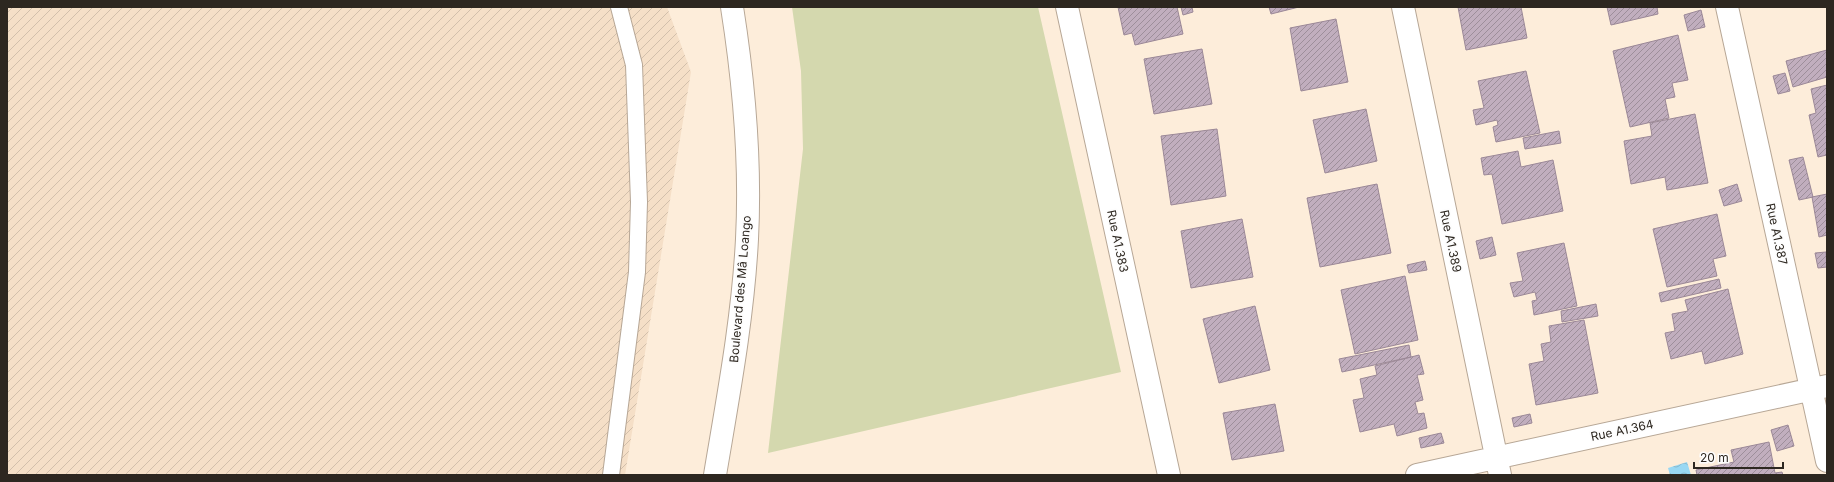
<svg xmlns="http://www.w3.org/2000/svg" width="1834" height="482" viewBox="0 0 1834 482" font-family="Inter,sans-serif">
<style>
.industrial{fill:url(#industrial-furrows)}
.green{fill:#d4d8ae}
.water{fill:url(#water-waves)}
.building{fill:url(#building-hatch);stroke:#9b8897}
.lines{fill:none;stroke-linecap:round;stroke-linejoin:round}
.lane-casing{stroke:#b7a796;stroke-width:18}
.street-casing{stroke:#b7a796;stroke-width:24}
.secondary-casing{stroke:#b7a796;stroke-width:24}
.lane{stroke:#fff;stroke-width:16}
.street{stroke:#fff;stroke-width:22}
.secondary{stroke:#fff;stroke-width:22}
.labels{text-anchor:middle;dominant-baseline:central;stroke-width:3.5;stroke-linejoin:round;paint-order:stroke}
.street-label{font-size:12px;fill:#2d2720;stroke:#fdfdfd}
</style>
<defs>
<pattern id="industrial-furrows" width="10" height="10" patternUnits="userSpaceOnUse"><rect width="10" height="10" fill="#f5dfc7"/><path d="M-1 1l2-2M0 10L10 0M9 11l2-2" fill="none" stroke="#d2bfab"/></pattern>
<pattern id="water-waves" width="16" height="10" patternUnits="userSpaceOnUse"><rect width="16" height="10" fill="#99d8f3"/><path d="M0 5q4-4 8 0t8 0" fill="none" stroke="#84b9d0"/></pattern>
<pattern id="building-hatch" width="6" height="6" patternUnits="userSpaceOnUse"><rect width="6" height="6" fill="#c1aebe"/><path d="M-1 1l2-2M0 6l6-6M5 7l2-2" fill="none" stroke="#9d8e9a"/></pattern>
</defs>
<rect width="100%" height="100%" fill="#fdedda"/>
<path class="industrial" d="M7,7H667L691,72L625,475H7Z"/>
<path class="green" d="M792,7H1038L1121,372L768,453L803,149L801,71Z"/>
<path class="water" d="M1687,462L1691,475H1670L1668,468Z"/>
<path class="building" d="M1118,7H1177L1183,34L1135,45L1132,33L1124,35Z
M1181,7H1192L1193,12L1183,15Z
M1269,7H1299L1271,14Z
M1458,7H1521L1527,38L1466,50Z
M1607,7H1657L1658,14L1611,25Z
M1701,10L1705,27L1688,31L1684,15Z
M1336,19L1348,82L1301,91L1290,28Z
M1678,35L1688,80L1672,83L1675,97L1665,99L1669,118L1630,127L1613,51Z
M1202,49L1212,104L1154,114L1144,59Z
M1827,50V77L1793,87L1786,61Z
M1526,71L1540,133L1496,142L1493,127L1498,125L1497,120L1476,125L1473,110L1484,108L1478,81Z
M1785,73L1790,91L1778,94L1773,76Z
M1827,85V155L1818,157L1809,115L1816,113L1811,89Z
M1366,109L1377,161L1325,173L1313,120Z
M1695,114L1708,183L1667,190L1665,177L1631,184L1624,141L1652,136L1650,123Z
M1217,129L1226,196L1171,205L1161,136Z
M1559,131L1561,143L1525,149L1523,138Z
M1518,151L1521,167L1553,160L1563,211L1502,224L1492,174L1484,175L1481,158Z
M1803,157L1813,197L1799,200L1789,160Z
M1377,184L1391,253L1320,267L1307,198Z
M1737,184L1742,201L1724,206L1719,190Z
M1827,194V235L1819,237L1812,197Z
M1717,214L1726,256L1713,259L1717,276L1667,287L1653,229Z
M1242,219L1253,277L1191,288L1181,231Z
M1492,237L1496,255L1480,259L1476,241Z
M1564,243L1577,306L1534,315L1532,301L1537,300L1535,292L1514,297L1510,283L1523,281L1517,253Z
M1826,252L1827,267L1818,268L1815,253Z
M1425,261L1427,270L1409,273L1407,265Z
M1405,276L1418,340L1355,354L1341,290Z
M1719,279L1721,288L1661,302L1659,293Z
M1728,289L1743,354L1705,364L1702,351L1671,359L1665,333L1675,331L1672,314L1688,311L1685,300Z
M1596,304L1598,316L1562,322L1561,311Z
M1255,306L1270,370L1219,383L1203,319Z
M1584,320L1598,393L1536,405L1529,364L1544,361L1541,344L1551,342L1549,326Z
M1409,345L1411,357L1342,372L1339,359Z
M1419,355L1424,374L1417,375L1423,400L1415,402L1418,414L1424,413L1427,428L1397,436L1394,424L1360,432L1353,400L1364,398L1360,379L1377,375L1375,366Z
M1275,404L1284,451L1232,460L1223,413Z
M1530,414L1532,423L1514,427L1512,418Z
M1788,425L1794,446L1777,451L1771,430Z
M1441,433L1444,443L1421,448L1419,438Z
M1769,442L1775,473L1782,472L1783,475H1697L1696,470L1734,462L1731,450Z"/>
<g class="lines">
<defs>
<path id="lane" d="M611,475L637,272L639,202L634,65L619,7"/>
<path id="street" d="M1067,7L1169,475
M1403,7L1500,475
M1727,7L1827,461
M1417,475L1827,386"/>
<path id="secondary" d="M715,475C728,397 743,318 747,239C751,161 744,83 732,7"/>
</defs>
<use href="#lane" class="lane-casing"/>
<use href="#street" class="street-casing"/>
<use href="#secondary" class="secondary-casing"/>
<use href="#lane" class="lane"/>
<use href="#street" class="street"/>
<use href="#secondary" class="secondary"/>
</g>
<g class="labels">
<g class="street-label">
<text transform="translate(1777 234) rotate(78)">Rue A1.387</text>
<text transform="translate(1118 241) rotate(78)">Rue A1.383</text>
<text transform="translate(1451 241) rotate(78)">Rue A1.389</text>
<text transform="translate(740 289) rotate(-85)">Boulevard des Mâ Loango</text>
<text transform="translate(1622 430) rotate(-12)">Rue A1.364</text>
</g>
</g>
<rect width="1834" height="482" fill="none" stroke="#2d2720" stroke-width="16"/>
<path d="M1694 462v6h89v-6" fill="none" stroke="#2d2720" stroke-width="2"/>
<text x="1700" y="462" font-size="12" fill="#2d2720" stroke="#fdfdfd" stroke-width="3" paint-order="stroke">20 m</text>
</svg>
